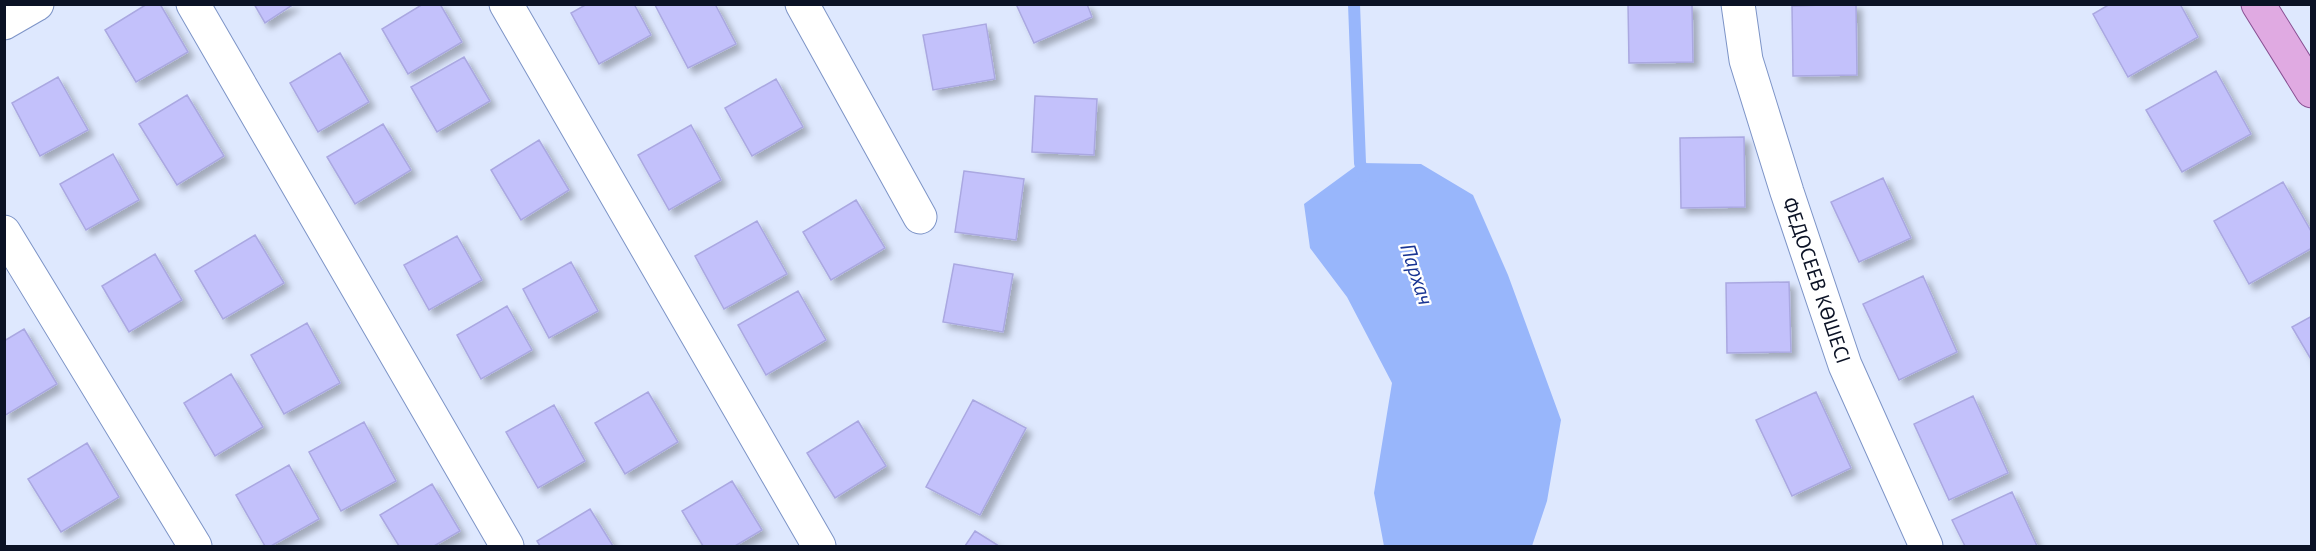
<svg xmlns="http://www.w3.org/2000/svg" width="2316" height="551" viewBox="0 0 2316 551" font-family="'PT Sans',sans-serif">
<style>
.water{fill:#98b6fb}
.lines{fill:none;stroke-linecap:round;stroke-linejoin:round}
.stream{stroke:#98b6fb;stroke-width:12}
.building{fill:#c3c1fb;stroke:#aaa8e1;stroke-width:1.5;filter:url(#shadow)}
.minor-casing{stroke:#7d94c7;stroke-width:35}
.major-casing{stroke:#885093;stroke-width:35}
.minor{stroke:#fff;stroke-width:33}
.major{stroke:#e0aae2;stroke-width:33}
.labels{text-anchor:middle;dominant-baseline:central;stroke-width:4.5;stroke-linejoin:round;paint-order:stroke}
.street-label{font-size:20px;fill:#0b1225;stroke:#fff}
.water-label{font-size:21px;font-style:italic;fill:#183493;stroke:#fff}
</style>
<defs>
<filter id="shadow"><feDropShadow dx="5.5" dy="5.5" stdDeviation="3" flood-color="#0004"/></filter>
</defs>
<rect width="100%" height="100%" fill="#dee8fe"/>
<path class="water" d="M1360,163L1421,164L1473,195L1508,275L1561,420L1547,501L1532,546H1384L1374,493L1392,383L1347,297L1310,248L1304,204Z"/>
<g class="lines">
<path class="stream" d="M1354,4L1360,163L1364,176"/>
</g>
<path class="building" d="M147,4H160L188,52L136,82L105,30Z
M254,4H294L265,23Z
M423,4H440L462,42L408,74L382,29Z
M587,4H634L651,35L599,64L571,13Z
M715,4L736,44L688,68L655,5Z
M1016,4H1087L1092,17L1034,43Z
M1628,4H1692L1693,62L1629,63Z
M1856,4L1857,75L1793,76L1792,6Z
M2110,4H2180L2198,37L2128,77L2093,14Z
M986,24L995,79L933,90L923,35Z
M340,53L369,102L318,132L290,83Z
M464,57L490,101L437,132L411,87Z
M2216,71L2251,134L2182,172L2146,110Z
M58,77L88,130L40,156L12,103Z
M776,79L803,127L752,156L725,108Z
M187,95L224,156L177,185L139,124Z
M1035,96L1097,99L1094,155L1032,152Z
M383,124L411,170L355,204L327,157Z
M691,125L721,180L669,210L638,155Z
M1744,137L1745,207L1681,208L1680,138Z
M539,140L569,190L521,220L491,170Z
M113,154L139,200L86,230L60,184Z
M964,171L1024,179L1016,240L955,232Z
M1883,178L1911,238L1859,262L1831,202Z
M2283,182L2312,233V248L2249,284L2214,221Z
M856,200L885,248L831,280L803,232Z
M757,221L787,274L724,309L695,256Z
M255,235L284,283L223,319L195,271Z
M457,236L482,280L429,310L404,265Z
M155,254L182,300L129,332L102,286Z
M571,262L598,311L549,338L523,289Z
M954,264L1013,274L1003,332L943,322Z
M1923,276L1957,352L1899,380L1863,304Z
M1789,282L1791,352L1727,353L1726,283Z
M798,291L826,340L766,375L738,325Z
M507,306L532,350L481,379L457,335Z
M2312,316V361L2292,327Z
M307,323L340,383L284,414L251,355Z
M24,329L57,384L4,416V341Z
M231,374L263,427L215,456L184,403Z
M648,392L678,442L625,474L595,423Z
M1816,392L1851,468L1792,496L1756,420Z
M1973,396L2008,473L1949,500L1914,424Z
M973,400L1026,428L980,515L926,487Z
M554,405L585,461L538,488L506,432Z
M858,421L886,466L835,498L807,453Z
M364,422L396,481L341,511L309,452Z
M87,443L119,497L61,532L28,479Z
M289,465L319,519L271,546H265L236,495Z
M732,481L762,530L735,546H703L682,511Z
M432,484L460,531L434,546H399L380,515Z
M2012,492L2037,546H1965L1952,520Z
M590,509L613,546H540L537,541Z
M975,531L999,546H965Z"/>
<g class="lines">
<defs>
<g id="minor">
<path d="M193,4L507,546"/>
<path d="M506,4L819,546"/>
<path d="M802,4L920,217"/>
<path id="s1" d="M1738,4L1746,60L1787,192L1845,365L1926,546"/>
<path d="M4,23L37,4"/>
<path d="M4,232L195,546"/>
</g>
<path id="major" d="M2258,4L2312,91"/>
</defs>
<use href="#minor" class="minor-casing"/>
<use href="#major" class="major-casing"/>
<use href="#minor" class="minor"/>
<use href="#major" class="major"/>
</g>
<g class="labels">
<g class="street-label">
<text stroke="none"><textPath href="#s1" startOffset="288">ФЕДОСЕЕВ КӨШЕСІ</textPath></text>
</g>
<g class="water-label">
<text transform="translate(1417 274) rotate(72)">Пархач</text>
</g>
</g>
<rect width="2316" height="551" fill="none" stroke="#0b1225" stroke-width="12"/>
</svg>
